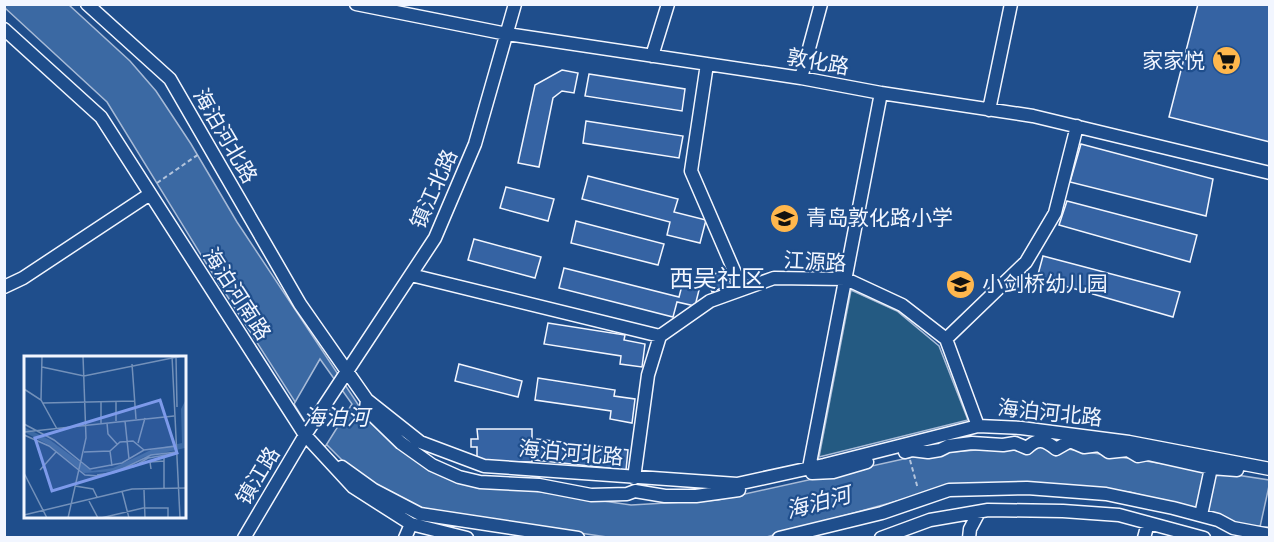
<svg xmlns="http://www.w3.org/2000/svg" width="1274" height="542" viewBox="0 0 1274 542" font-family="Jost,'Noto Sans SC',sans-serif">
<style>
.green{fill:#245a82;stroke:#a8bbd7;stroke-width:1.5}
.water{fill:#3b69a3;stroke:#a8bbd7;stroke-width:1.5}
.pier{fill:#1f4e8c;stroke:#a8bbd7;stroke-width:1.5}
.building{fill:#3563a3;stroke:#f2f6ff;stroke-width:1.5}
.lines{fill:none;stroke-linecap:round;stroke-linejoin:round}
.minor-casing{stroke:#f2f6ff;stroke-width:15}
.path{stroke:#b3c4dc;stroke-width:2;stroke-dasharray:4.5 3;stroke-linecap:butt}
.minor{stroke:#1f4e8c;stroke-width:12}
.labels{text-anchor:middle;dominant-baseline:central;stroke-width:4.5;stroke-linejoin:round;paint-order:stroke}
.poi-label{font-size:21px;fill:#f2f6ff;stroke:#1f4e8c;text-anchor:start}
.street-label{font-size:21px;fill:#f2f6ff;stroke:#1f4e8c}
.water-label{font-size:22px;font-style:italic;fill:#f2f6ff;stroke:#1f4e8c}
.quarter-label{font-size:24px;fill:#f2f6ff;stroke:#1f4e8c}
.inset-road{fill:none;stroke:#7391ba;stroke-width:1.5}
.view{fill:#7d9aea;fill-opacity:0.15;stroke:#7d9aea;stroke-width:3}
.inset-edge{fill:none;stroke:#f2f6ff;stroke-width:3}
</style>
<rect width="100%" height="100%" fill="#1f4e8c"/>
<path class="green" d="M851,290L897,311L939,346L968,420L819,457Z"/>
<path class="water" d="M5,5H69L130,61L156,91L191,144L237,222L365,415L422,460L506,487L631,505L718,500L926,454L1041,445L1269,480V525L1251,527L1231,523L1209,513L1130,492L1040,483L955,485L763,538L607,537L421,510L379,490L350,468L315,433L206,263L107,102L5,8Z"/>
<path class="pier" d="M320,359L352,404L325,447L313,435L294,404Z
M1269,486V527H1260Z"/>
<path class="building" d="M1198,4H1270V142L1169,117Z
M562,70L578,73L574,93L562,91L553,98L539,167L518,163L535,85Z
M589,74L685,89L682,111L585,96Z
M586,121L683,136L679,158L583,143Z
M1081,144L1213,179L1206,216L1070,182Z
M588,176L678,199L674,212L706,220L700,243L667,235L670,222L582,199Z
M506,187L554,199L548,221L500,208Z
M1067,201L1197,235L1190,262L1059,225Z
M576,221L664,244L658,265L571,243Z
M474,239L541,257L535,278L468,260Z
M1043,256L1180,292L1173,317L1037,278Z
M564,268L679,297L684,278L701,282L695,306L677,302L673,317L559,288Z
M725,270L731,284L712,292L706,277Z
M548,323L625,335L624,340L645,344L642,367L620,364L621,356L544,344Z
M459,364L522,381L518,397L455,381Z
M538,378L615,390L614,396L635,399L632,423L610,419L611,411L535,400Z
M477,429H532V462L477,461V447H471V439H478Z
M537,439L628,450L626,470L535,460Z"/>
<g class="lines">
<defs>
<path id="minor" d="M87,4L170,79L300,304L367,400L420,442L484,466L737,484L824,465L978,426L1021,428L1129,442L1270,469
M356,4L507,34L801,78L881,93L1033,116L1270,173
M4,29L101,117L305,435L353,487L411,524L467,538
M652,56L668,4
M707,64L691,171L742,289
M801,78L821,4
M989,110L1011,4
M411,275L660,336
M4,287L23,278L150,194
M946,339L1026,262L1055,213L1077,126
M367,400L366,409L401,443L432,465L459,477L480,482L539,485L591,495L627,494L635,491L665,496H696L739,490
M905,452L912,450L928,452L940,450L948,446L972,443L1003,445L1015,443L1027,448C1038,437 1045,440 1056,449L1070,441L1084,447L1099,445L1109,452L1128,450L1138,456L1148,454L1211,468L1237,470
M342,467L374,490L420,514L578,538
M809,468L881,93
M812,473L833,472L867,462
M634,478L648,375L660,336L710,301L774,278L846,279L902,305L946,339L978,426
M1201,515L1211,468
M244,538L305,435L435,238L475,144L515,4
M405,538L411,524
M779,538L882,513L949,490L1027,488L1106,494L1173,508L1218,520L1233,528L1270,535
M881,538L930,520L988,510L1063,511L1119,515L1204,538
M969,538L970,529L979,512
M1144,538L1148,523"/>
</defs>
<use href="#minor" class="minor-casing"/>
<path class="path" d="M157,183L199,154
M910,460L918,489"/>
<use href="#minor" class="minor"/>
</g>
<defs>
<symbol id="supermarket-disc" viewBox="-11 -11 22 22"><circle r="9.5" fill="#ffb74d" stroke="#1f4e8c"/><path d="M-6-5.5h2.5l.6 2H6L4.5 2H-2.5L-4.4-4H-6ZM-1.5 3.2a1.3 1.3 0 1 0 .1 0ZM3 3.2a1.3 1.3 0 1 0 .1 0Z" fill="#111"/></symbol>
<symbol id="school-disc" viewBox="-11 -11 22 22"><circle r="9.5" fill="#ffb74d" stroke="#1f4e8c"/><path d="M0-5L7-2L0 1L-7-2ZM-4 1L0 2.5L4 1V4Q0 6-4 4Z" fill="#111"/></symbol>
</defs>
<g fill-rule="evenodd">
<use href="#supermarket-disc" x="1210" y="44" width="33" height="33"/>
<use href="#school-disc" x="768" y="202" width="33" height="33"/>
<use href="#school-disc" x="944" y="268" width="33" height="33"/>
</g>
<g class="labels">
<g class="poi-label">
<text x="1205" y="61" text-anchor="end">家家悦</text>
<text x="806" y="218">青岛敦化路小学</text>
<text x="982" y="284">小剑桥幼儿园</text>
</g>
<g class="street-label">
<text transform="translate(818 62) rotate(10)">敦化路</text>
<text transform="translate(225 136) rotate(60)">海泊河北路</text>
<text transform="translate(434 189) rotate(-66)">镇江北路</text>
<text transform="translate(815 262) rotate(3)">江源路</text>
<text transform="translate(237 294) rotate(57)">海泊河南路</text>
<text transform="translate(1050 413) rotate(6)">海泊河北路</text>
<text transform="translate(571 453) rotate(5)">海泊河北路</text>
<text transform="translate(258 476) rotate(-59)">镇江路</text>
</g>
<g class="water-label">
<text x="336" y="417">海泊河</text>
<text transform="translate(818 502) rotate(-15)">海泊河</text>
</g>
<g class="quarter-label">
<text x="717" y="278">西吴社区</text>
</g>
</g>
<g transform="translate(24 356)">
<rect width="162" height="162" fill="#1f4e8c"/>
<path d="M162,43L161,92L120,101L94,115L60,117L25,89L0,76V71L26,84L68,115L89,112L127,94L158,87L157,53Z" fill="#3b69a3"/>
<path class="inset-road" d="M148,0L156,162M152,0L153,51M108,8L112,63M18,11L60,20L158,0M0,33L17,44L33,73M17,44L18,0M92,46V65M19,47L110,45M101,65L105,103M83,67L84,78L93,88M0,68L30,84L66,113L98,107L120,94L153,90M77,68V46M0,76L150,60M0,79L25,90L61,119L75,120M114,87L121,62M60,96L86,95M88,110L86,95L96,86L109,85L120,94M109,111L124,102L148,98M127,113L126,106L140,105M16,114L32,96M94,115L127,99L153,96M0,117L23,162M73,119L93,116M51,130L69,133L73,141M140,132V99M120,134L121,162M98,135L105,162M65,145L74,162M0,159L108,133L162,132M44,162L62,82L59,0M77,162L119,152H144V162"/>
<path class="view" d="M136,44L153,97L28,135L11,82Z"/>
<rect width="162" height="162" class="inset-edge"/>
</g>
<rect width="1274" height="542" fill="none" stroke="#f2f6ff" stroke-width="12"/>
</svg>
